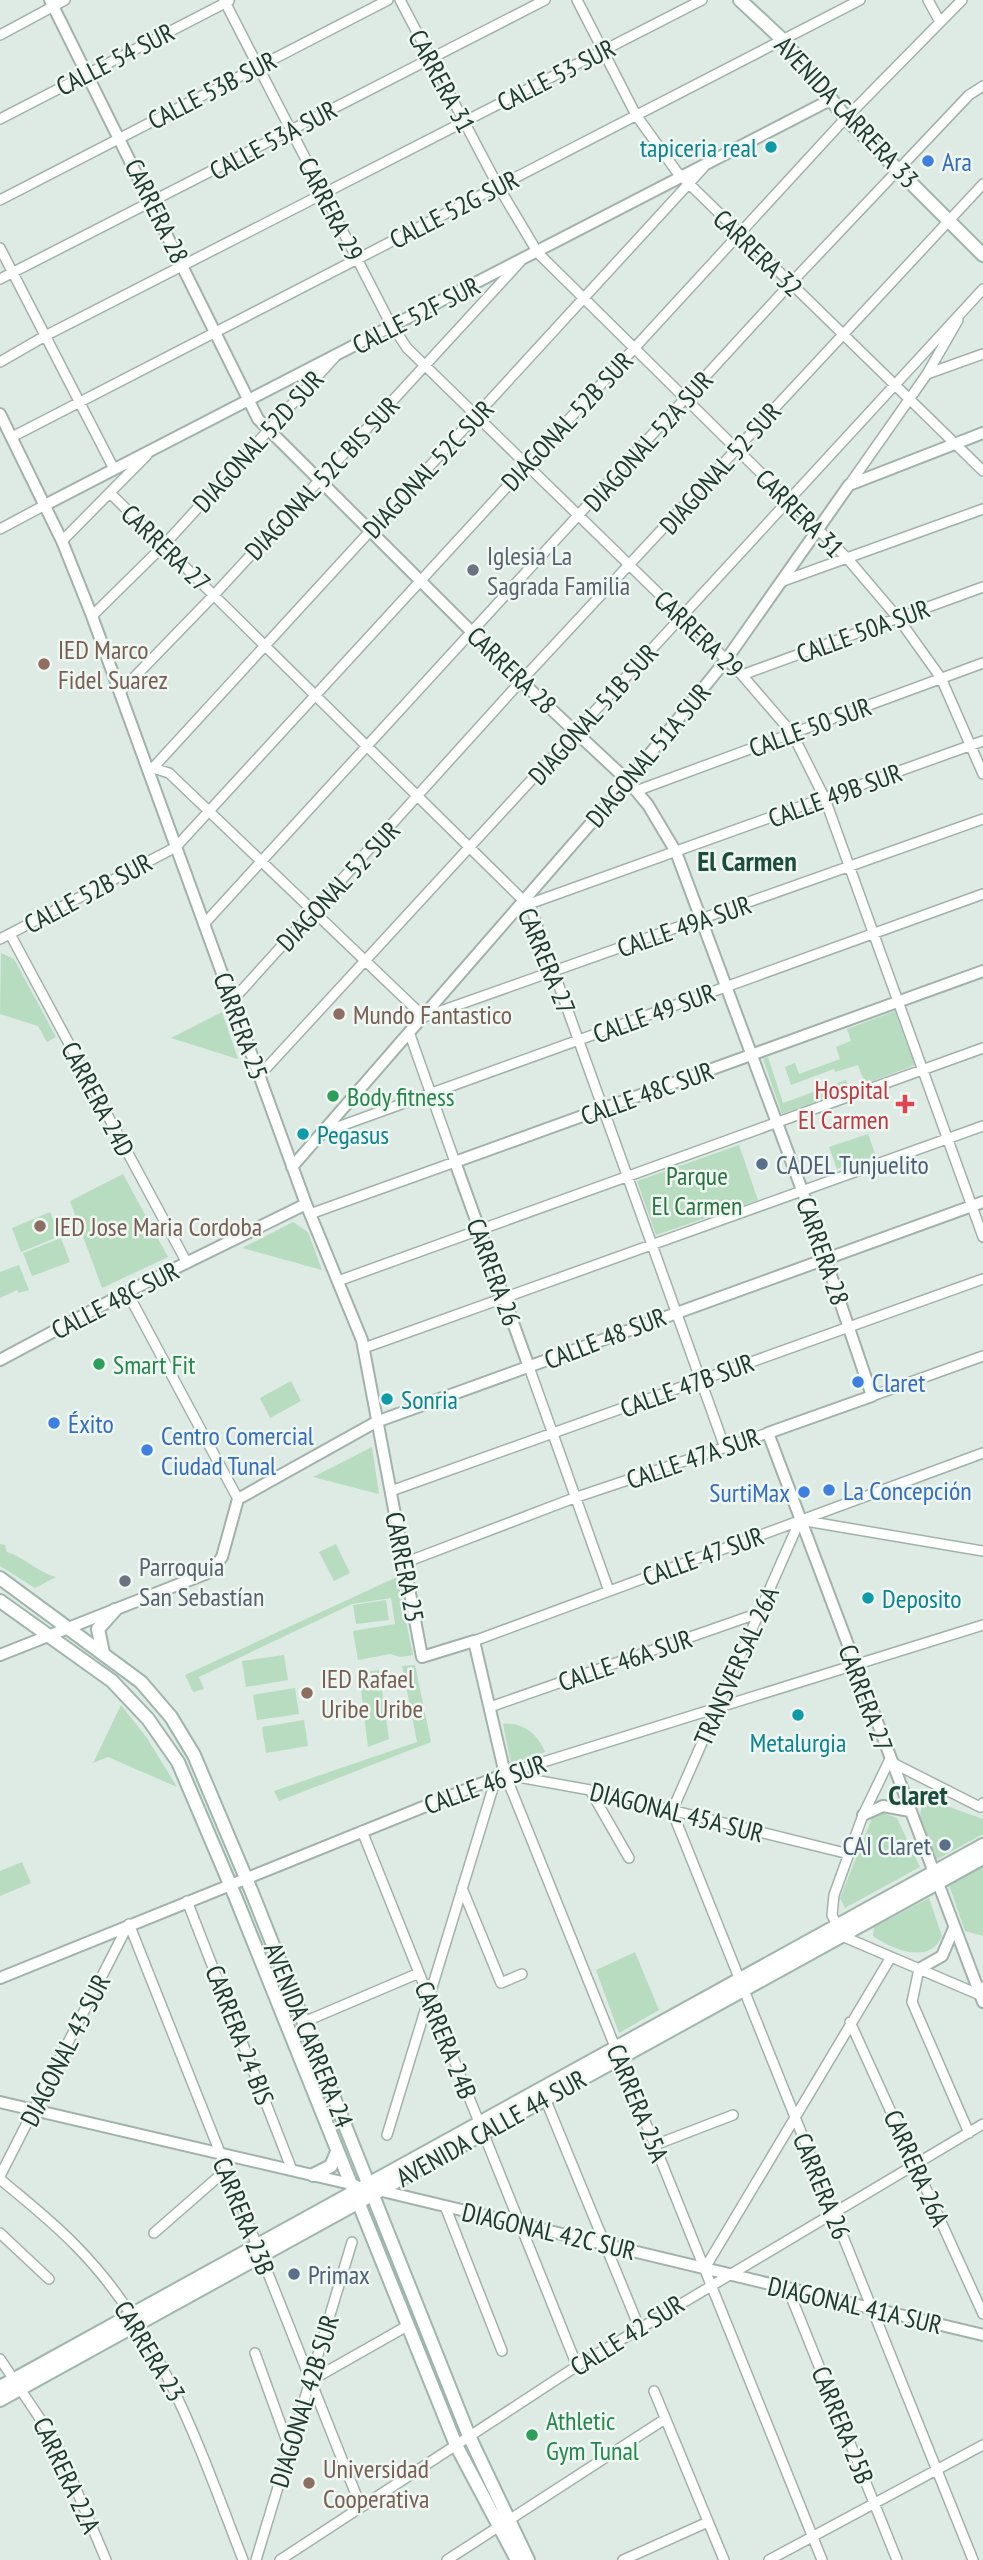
<svg xmlns="http://www.w3.org/2000/svg" width="983" height="2560" viewBox="0 0 983 2560" font-family="'PT Sans Narrow',sans-serif">
<style>
.green{fill:#b7dcc0}
.lines{fill:none;stroke-linecap:round;stroke-linejoin:round}
.minor-casing{stroke:#a1b2ab;stroke-width:12}
.tertiary-casing{stroke:#a1b2ab;stroke-width:14}
.secondary-casing{stroke:#9eb6ac;stroke-width:16}
.minor{stroke:#fff;stroke-width:9}
.tertiary{stroke:#fff;stroke-width:10}
.secondary{stroke:#fff;stroke-width:12}
.culture-dot{fill:#0f9aa8;stroke:#eff7f2;stroke-width:2.5}
.shop-dot{fill:#3f7fe0;stroke:#eff7f2;stroke-width:2.5}
.worship-dot{fill:#6b7280;stroke:#eff7f2;stroke-width:2.5}
.education-dot{fill:#8d6e63;stroke:#eff7f2;stroke-width:2.5}
.leisure-dot{fill:#2e9e5b;stroke:#eff7f2;stroke-width:2.5}
.health-dot{fill:#e0444e;stroke:#eff7f2;stroke-width:2.5}
.service-dot{fill:#5c6f8a;stroke:#eff7f2;stroke-width:2.5}
.labels{text-anchor:middle;dominant-baseline:central;stroke-width:5;stroke-linejoin:round;paint-order:stroke}
.street-label{font-size:26px;fill:#203a32;stroke:#eff7f2}
.culture-label{font-size:26px;fill:#0d838f;stroke:#eff7f2;text-anchor:start}
.shop-label{font-size:26px;fill:#366cbe;stroke:#eff7f2;text-anchor:start}
.worship-label{font-size:26px;fill:#5b616d;stroke:#eff7f2;text-anchor:start}
.education-label{font-size:26px;fill:#785e54;stroke:#eff7f2;text-anchor:start}
.health-label{font-size:26px;fill:#be3a42;stroke:#eff7f2;text-anchor:end}
.leisure-label{font-size:26px;fill:#27864d;stroke:#eff7f2;text-anchor:start}
.service-label{font-size:26px;fill:#4e5e75;stroke:#eff7f2;text-anchor:start}
.park-label{font-size:26px;fill:#2a7143;stroke:#eff7f2}
.neighbourhood-label{font-size:28px;font-weight:bold;fill:#1c4c3e;stroke:#eff7f2}
</style>
<rect width="100%" height="100%" fill="#deeae4"/>
<path class="green" d="M1,953L14,959L56,1037L47,1042L38,1026L0,1014Z
M895,1011L915,1065L865,1084L858,1065L835,1072L834,1069L791,1085L785,1067L795,1063L799,1074L840,1059L836,1047L851,1041L847,1029Z
M222,1012L238,1059L171,1038Z
M768,1057L783,1103L846,1080L850,1090L782,1114L763,1059Z
M868,1134L876,1156L837,1169L829,1147Z
M739,1145L758,1200L656,1235L637,1181Z
M123,1174L168,1257L102,1288L70,1201Z
M50,1212L60,1236L21,1252L12,1228Z
M293,1222L308,1232L322,1270L242,1248Z
M61,1238L70,1262L32,1276L23,1253Z
M19,1265L29,1290L19,1293L17,1290L0,1298V1272Z
M291,1381L301,1401L270,1418L260,1398Z
M372,1447L379,1494L313,1477Z
M0,1544L5,1545L7,1552C26,1558 37,1572 56,1577L35,1588L0,1566Z
M336,1544L350,1573L334,1581L319,1552Z
M397,1577L413,1655L401,1657L390,1654L358,1660L353,1631L395,1624L391,1598L352,1604L199,1677L204,1689L193,1692L185,1675Z
M386,1600L389,1620L356,1624L353,1605Z
M284,1655L288,1680L246,1687L242,1661Z
M415,1665L431,1742L279,1801L274,1791L417,1742L402,1666Z
M379,1670L389,1739L368,1747L359,1673Z
M295,1688L299,1714L257,1720L253,1695Z
M121,1705L147,1738L177,1787L108,1757L93,1763Z
M304,1720L308,1746L266,1753L262,1727Z
M503,1724C523,1722 538,1734 545,1752L511,1764Z
M933,1801L983,1819V1834L936,1860C929,1844 914,1822 923,1805Z
M883,1813L897,1818L920,1867L845,1908L840,1898L872,1818Z
M22,1862L31,1883L0,1896V1871Z
M983,1865V1936L965,1931L949,1885Z
M929,1898L942,1936C930,1965 893,1950 873,1936L874,1927Z
M635,1952L659,2010L619,2033L596,1970Z
M376,2217L455,2413L449,2416L369,2220Z"/>
<g class="lines">
<defs>
<path id="minor" d="M224,0L389,321L407,348L742,675L792,733L825,799L983,1237
M400,0L498,186L538,253L847,558L898,618L941,678L983,774
M577,0L636,115L677,172L983,471
M928,0L940,22
M0,35L65,0
M0,119L229,1
M0,200L388,0
M0,248L114,469
M0,279L545,0
M0,362L45,336L702,0
M927,374L983,354
M12,437L860,0
M849,485L927,374L958,320
M110,493L531,908L725,1448
M0,529L45,505
M62,541L147,455
M783,581L983,509
M92,616L164,545L335,357
M742,675L983,587
M120,692L214,595L520,262
M153,768L169,773L424,1017L983,819
M151,770L704,167
M636,791L983,663
M529,904L983,741
M204,924L790,284L969,95L983,86
M10,934L187,1263
M0,939L176,847L843,121L962,0
M232,1001L521,681L983,184
M259,1076L983,289
M324,1132L983,894
M310,1214L455,1162L409,1032
M338,1281L983,1048
M127,1292L238,1499
M364,1348L983,1126
M529,1367L609,1591
M872,1396L983,1356
M391,1491L983,1279
M404,1563L574,1498L768,1433
M474,1641L983,1453
M490,1707L759,1613
M505,1774L822,2560
M505,1774L983,1625
M507,1775L590,1790L849,1854
M590,1790L629,1858
M983,1803L980,1807L889,1761L863,1815L834,1895L832,1915L842,1936L980,1995L983,1987
M362,1831L577,2366
M462,1888L501,1983L522,1974
M187,1901L292,2170
M129,1924L361,2507
M919,1969L912,2002L969,2133
M304,2022L419,1973
M850,2022L983,2314
M544,2096L639,2327
M387,2135L496,1778
M655,2145L733,2115
M0,2176L128,1925
M0,2179C26,2201 53,2222 76,2246C162,2333 200,2449 243,2560
M445,2206L502,2351
M0,2233L49,2279
M154,2233L226,2170
M705,2268L891,1957
M788,2289L897,2560
M255,2353L289,2447
M0,2359L57,2444L106,2560
M310,2381L407,2326
M654,2391L724,2560
M256,2560L352,2242
M280,2560L577,2366L983,2124
M447,2560L665,2419
M623,2560L708,2522
M769,2560L983,2445
M973,2560L672,1811L800,1520L983,1551"/>
<path id="tertiary" d="M50,0L258,419L521,681L628,781L648,805L676,852L802,1190L872,1396L768,1433L983,2002
M0,414L62,541L92,616L306,1204L362,1340L422,1657L474,1641L505,1774L0,1978
M45,505L832,99
M292,1167L632,776L726,660L849,485L983,433
M0,1360L127,1292L306,1204
M529,1367L455,1162L983,971
M0,1655L210,1572L222,1557L238,1499L376,1422L983,1202
M863,1815L883,1806L910,1811
M919,1969L942,1956L954,1928
M0,2102L355,2185
M378,2190L983,2335"/>
<path id="secondary" d="M740,0L784,41L846,118L983,255
M0,1578L141,1682L171,1717L194,1755L251,1890L469,2436L528,2560
M0,1601L112,1681L148,1719L178,1762L235,1896L456,2445L517,2560
M103,1653L98,1629L115,1610
M313,2175L331,2166L337,2152
M0,2387L983,1845
M0,2400L983,1858"/>
</defs>
<use href="#minor" class="minor-casing"/>
<use href="#tertiary" class="tertiary-casing"/>
<use href="#secondary" class="secondary-casing"/>
<use href="#minor" class="minor"/>
<use href="#tertiary" class="tertiary"/>
<use href="#secondary" class="secondary"/>
</g>
<g class="culture-dot">
<circle cx="771" cy="147" r="7"/>
<circle cx="303" cy="1134" r="7"/>
<circle cx="387" cy="1399" r="7"/>
<circle cx="868" cy="1598" r="7"/>
<circle cx="798" cy="1715" r="7"/>
</g>
<g class="shop-dot">
<circle cx="928" cy="161" r="7"/>
<circle cx="858" cy="1382" r="7"/>
<circle cx="54" cy="1423" r="7"/>
<circle cx="147" cy="1450" r="7"/>
<circle cx="829" cy="1490" r="7"/>
<circle cx="804" cy="1492" r="7"/>
</g>
<g class="worship-dot">
<circle cx="473" cy="570" r="7"/>
<circle cx="125" cy="1581" r="7"/>
</g>
<g class="education-dot">
<circle cx="44" cy="664" r="7"/>
<circle cx="339" cy="1014" r="7"/>
<circle cx="40" cy="1226" r="7"/>
<circle cx="307" cy="1693" r="7"/>
<circle cx="309" cy="2483" r="7"/>
</g>
<g class="leisure-dot">
<circle cx="333" cy="1096" r="7"/>
<circle cx="99" cy="1364" r="7"/>
<circle cx="532" cy="2435" r="7"/>
</g>
<path class="health-dot" d="M901.5 1093.5h7v7h7v7h-7v7h-7v-7h-7v-7h7z"/>
<g class="service-dot">
<circle cx="762" cy="1164" r="7"/>
<circle cx="945" cy="1845" r="7"/>
<circle cx="294" cy="2274" r="7"/>
</g>
<g class="labels">
<g class="street-label">
<text transform="translate(115 59) rotate(-27)">CALLE 54 SUR</text>
<text transform="translate(556 75) rotate(-27)">CALLE 53 SUR</text>
<text transform="translate(442 81) rotate(62)">CARRERA 31</text>
<text transform="translate(212 90) rotate(-27)">CALLE 53B SUR</text>
<text transform="translate(847 112) rotate(47)">AVENIDA CARRERA 33</text>
<text transform="translate(273 140) rotate(-28)">CALLE 53A SUR</text>
<text transform="translate(331 209) rotate(63)">CARRERA 29</text>
<text transform="translate(454 209) rotate(-27)">CALLE 52G SUR</text>
<text transform="translate(157 211) rotate(64)">CARRERA 28</text>
<text transform="translate(758 253) rotate(44)">CARRERA 32</text>
<text transform="translate(416 315) rotate(-27)">CALLE 52F SUR</text>
<text transform="translate(567 421) rotate(-47)">DIAGONAL 52B SUR</text>
<text transform="translate(258 441) rotate(-48)">DIAGONAL 52D SUR</text>
<text transform="translate(648 441) rotate(-48)">DIAGONAL 52A SUR</text>
<text transform="translate(720 468) rotate(-48)">DIAGONAL 52 SUR</text>
<text transform="translate(428 469) rotate(-47)">DIAGONAL 52C SUR</text>
<text transform="translate(322 478) rotate(-47)">DIAGONAL 52C BIS SUR</text>
<text transform="translate(800 513) rotate(45)">CARRERA 31</text>
<text transform="translate(166 548) rotate(44)">CARRERA 27</text>
<text transform="translate(863 631) rotate(-20)">CALLE 50A SUR</text>
<text transform="translate(699 634) rotate(44)">CARRERA 29</text>
<text transform="translate(512 670) rotate(44)">CARRERA 28</text>
<text transform="translate(593 714) rotate(-48)">DIAGONAL 51B SUR</text>
<text transform="translate(810 727) rotate(-20)">CALLE 50 SUR</text>
<text transform="translate(648 755) rotate(-50)">DIAGONAL 51A SUR</text>
<text transform="translate(835 795) rotate(-20)">CALLE 49B SUR</text>
<text transform="translate(338 886) rotate(-47)">DIAGONAL 52 SUR</text>
<text transform="translate(88 893) rotate(-28)">CALLE 52B SUR</text>
<text transform="translate(684 926) rotate(-19)">CALLE 49A SUR</text>
<text transform="translate(547 961) rotate(68)">CARRERA 27</text>
<text transform="translate(654 1013) rotate(-20)">CALLE 49 SUR</text>
<text transform="translate(241 1026) rotate(70)">CARRERA 25</text>
<text transform="translate(647 1093) rotate(-20)">CALLE 48C SUR</text>
<text transform="translate(98 1099) rotate(62)">CARRERA 24D</text>
<text transform="translate(823 1251) rotate(71)">CARRERA 28</text>
<text transform="translate(494 1272) rotate(70)">CARRERA 26</text>
<text transform="translate(115 1300) rotate(-27)">CALLE 48C SUR</text>
<text transform="translate(605 1338) rotate(-21)">CALLE 48 SUR</text>
<text transform="translate(687 1385) rotate(-20)">CALLE 47B SUR</text>
<text transform="translate(693 1458) rotate(-19)">CALLE 47A SUR</text>
<text transform="translate(703 1556) rotate(-20)">CALLE 47 SUR</text>
<text transform="translate(405 1567) rotate(79)">CARRERA 25</text>
<text transform="translate(625 1660) rotate(-19)">CALLE 46A SUR</text>
<text transform="translate(736 1666) rotate(-66)">TRANSVERSAL 26A</text>
<text transform="translate(866 1698) rotate(70)">CARRERA 27</text>
<text transform="translate(485 1784) rotate(-20)">CALLE 46 SUR</text>
<text transform="translate(677 1812) rotate(14)">DIAGONAL 45A SUR</text>
<text transform="translate(240 2035) rotate(69)">CARRERA 24 BIS</text>
<text transform="translate(309 2035) rotate(68)">AVENIDA CARRERA 24</text>
<text transform="translate(446 2040) rotate(68)">CARRERA 24B</text>
<text transform="translate(65 2050) rotate(-63)">DIAGONAL 43 SUR</text>
<text transform="translate(638 2103) rotate(68)">CARRERA 25A</text>
<text transform="translate(491 2128) rotate(-29)">AVENIDA CALLE 44 SUR</text>
<text transform="translate(917 2168) rotate(66)">CARRERA 26A</text>
<text transform="translate(822 2186) rotate(68)">CARRERA 26</text>
<text transform="translate(244 2216) rotate(68)">CARRERA 23B</text>
<text transform="translate(549 2231) rotate(13)">DIAGONAL 42C SUR</text>
<text transform="translate(855 2305) rotate(13)">DIAGONAL 41A SUR</text>
<text transform="translate(627 2335) rotate(-32)">CALLE 42 SUR</text>
<text transform="translate(150 2351) rotate(59)">CARRERA 23</text>
<text transform="translate(304 2401) rotate(-73)">DIAGONAL 42B SUR</text>
<text transform="translate(843 2425) rotate(68)">CARRERA 25B</text>
<text transform="translate(67 2475) rotate(65)">CARRERA 22A</text>
</g>
<g class="culture-label">
<text x="757" y="147" text-anchor="end">tapiceria real</text>
<text x="317" y="1134">Pegasus</text>
<text x="401" y="1399">Sonria</text>
<text x="882" y="1598">Deposito</text>
<text x="798" y="1742" text-anchor="middle">Metalurgia</text>
</g>
<g class="shop-label">
<text x="942" y="161">Ara</text>
<text x="872" y="1382">Claret</text>
<text x="68" y="1423">Éxito</text>
<text x="161" y="1435">Centro Comercial<tspan x="161" dy="30">Ciudad Tunal</tspan></text>
<text x="843" y="1490">La Concepción</text>
<text x="790" y="1492" text-anchor="end">SurtiMax</text>
</g>
<g class="worship-label">
<text x="487" y="555">Iglesia La<tspan x="487" dy="30">Sagrada Familia</tspan></text>
<text x="139" y="1566">Parroquia<tspan x="139" dy="30">San Sebastían</tspan></text>
</g>
<g class="education-label">
<text x="58" y="649">IED Marco<tspan x="58" dy="30">Fidel Suarez</tspan></text>
<text x="353" y="1014">Mundo Fantastico</text>
<text x="54" y="1226">IED Jose Maria Cordoba</text>
<text x="321" y="1678">IED Rafael<tspan x="321" dy="30">Uribe Uribe</tspan></text>
<text x="323" y="2468">Universidad<tspan x="323" dy="30">Cooperativa</tspan></text>
</g>
<g class="health-label">
<text x="889" y="1089">Hospital<tspan x="889" dy="30">El Carmen</tspan></text>
</g>
<g class="leisure-label">
<text x="347" y="1096">Body fitness</text>
<text x="113" y="1364">Smart Fit</text>
<text x="546" y="2420">Athletic<tspan x="546" dy="30">Gym Tunal</tspan></text>
</g>
<g class="service-label">
<text x="776" y="1164">CADEL Tunjuelito</text>
<text x="931" y="1845" text-anchor="end">CAI Claret</text>
<text x="308" y="2274">Primax</text>
</g>
<g class="park-label">
<text x="697" y="1175">Parque<tspan x="697" dy="30">El Carmen</tspan></text>
</g>
<g class="neighbourhood-label">
<text x="747" y="860">El Carmen</text>
<text x="918" y="1794">Claret</text>
</g>
</g>
</svg>
